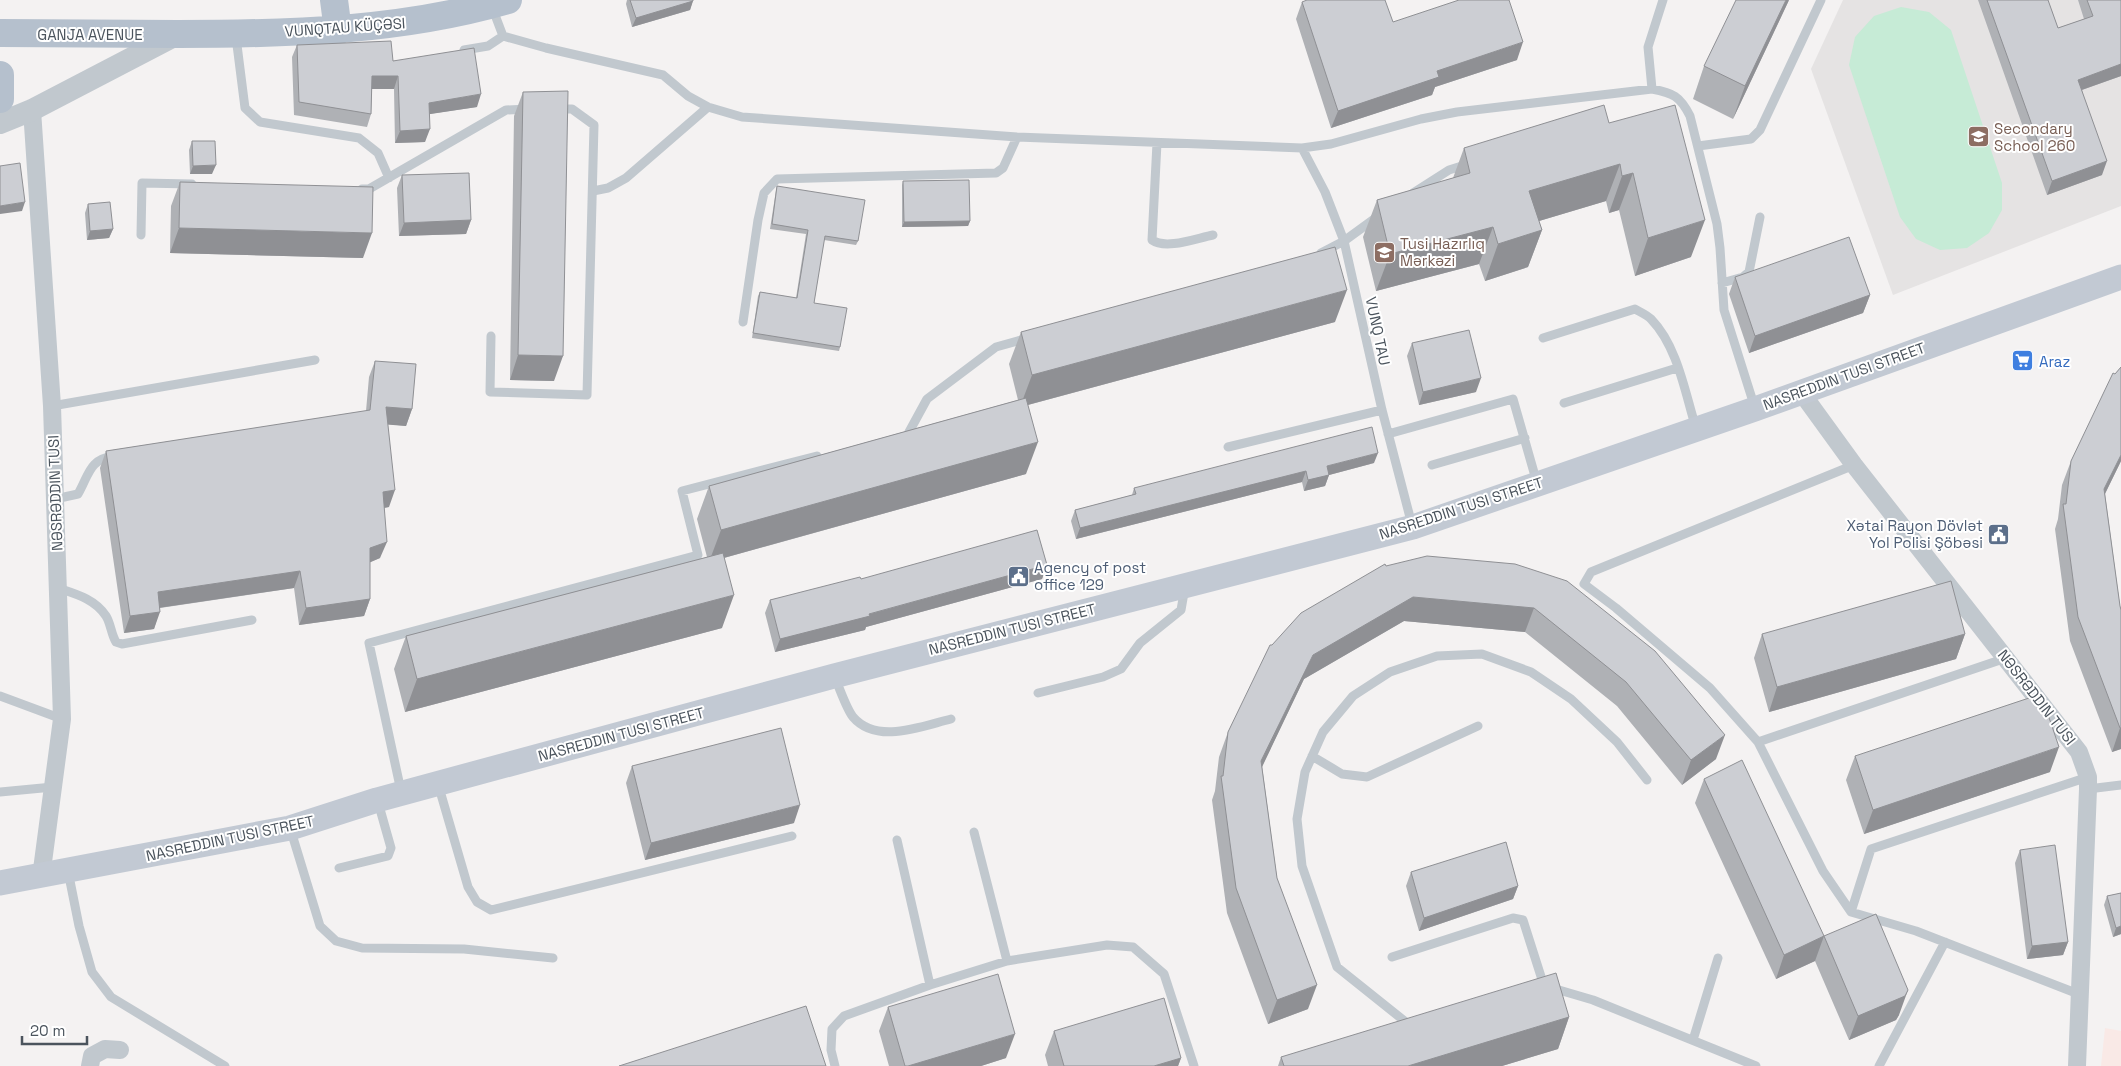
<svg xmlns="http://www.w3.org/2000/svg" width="2121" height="1066" viewBox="0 0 2121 1066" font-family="'Space Grotesk',sans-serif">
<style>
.education{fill:#e5e3e3}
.medical{fill:#f9e9e6}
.green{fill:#c6ebd6}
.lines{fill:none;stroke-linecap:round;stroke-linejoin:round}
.service{stroke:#c1c8ce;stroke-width:9}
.minor{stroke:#c1c8ce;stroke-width:18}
.tertiary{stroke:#c1c8ce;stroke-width:22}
.secondary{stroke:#c2c9d3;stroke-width:25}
.primary{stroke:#b5c0cd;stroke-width:28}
.wall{fill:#afb1b5}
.shaded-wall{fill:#8f9094}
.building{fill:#ccced3;stroke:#8f9094}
.labels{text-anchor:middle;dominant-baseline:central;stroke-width:4;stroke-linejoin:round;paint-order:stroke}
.street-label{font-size:15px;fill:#4b545d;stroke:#fff}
.education-label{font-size:15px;fill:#785e54;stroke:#fff;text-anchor:start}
.shop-label{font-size:15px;fill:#366cbe;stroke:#fff;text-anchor:start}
.service-label{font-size:15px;fill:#4e5e75;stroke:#fff;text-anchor:end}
</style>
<rect width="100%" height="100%" fill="#f4f2f2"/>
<path class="education" d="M1843,0H2121V206L1893,295L1811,69Z"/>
<path class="medical" d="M2105,1028L2121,1031V1066H2101Z"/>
<path class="green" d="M1901,7L1929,12L1951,30L2002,183V210L1989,233L1967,248L1940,250L1916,239L1900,217L1849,65L1855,37L1874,16Z"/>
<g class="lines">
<path class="service" d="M492,7L503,36L546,48L663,75L688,96L708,107L742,117L1017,137L1302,148L1331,144L1421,119L1457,112L1652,89C1673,93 1680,96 1690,116L1717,224L1720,248L1724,310L1755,408
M236,37L245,108L260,122L359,138L378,153L389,178
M464,50L488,46L503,36
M1652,89L1648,47L1663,0
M1157,143L1152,240C1166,250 1197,238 1213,235
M1698,146L1751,139L1760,130L1821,0
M1302,148L1325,192L1344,241L1382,410L1412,525
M362,189H369L506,110L528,109
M593,191L608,188L626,178L708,107
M1413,193L1449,170L1468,164
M141,235L142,183L192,184
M1321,253L1344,241L1377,217
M1722,283L1743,277L1749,272L1760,217
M743,322L758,220L764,193L777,179L996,173L1003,168L1017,137
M491,336L490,392L587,395L594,125L572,109H556
M1543,338L1635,309C1640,312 1647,315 1651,319C1678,347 1685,393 1696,428
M1564,403L1677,368
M52,406L315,360
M909,432L927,399L996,347L1028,338
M1388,434L1513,399L1537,483
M1228,447L1382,410
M1432,465L1525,438
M1854,465L1591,572L1584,584L1616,608L1710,688L1758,742L1823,871L1851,912L1916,931L2081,995
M55,499L78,494C89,475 89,459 114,456
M58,588C76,594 95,599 106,616C111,624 111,634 116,642L122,644L252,620
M835,678C840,689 846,708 853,717C877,745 922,726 951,719
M1038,693L1103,677L1121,669L1140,643L1181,610L1185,587
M0,696L62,719
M1758,742L2006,658
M1312,756L1342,774L1367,777L1478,726
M438,784L468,887L477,902L491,910L792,836
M2088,789L2121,785
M401,791L369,643L698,555L682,491L817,456
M0,792L53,787
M291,831L320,926L336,941L362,948L464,949L553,958
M974,832L1007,961
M897,840L930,985
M339,868L388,856L391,848L378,802
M68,871L79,926L92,972L111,997L225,1066
M1851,912L1871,849L2088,777
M1392,957L1513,918L1523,920L1545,989
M1551,990H1559L1593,1000L1756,1066
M1412,1027L1337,967L1302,866L1297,819L1305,772L1323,732L1353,696L1390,672L1437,656L1482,654L1531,672L1571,699L1617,742L1647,780
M1693,1040L1718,958
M835,1066L831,1050L832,1029L844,1016L930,985L1007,961L1107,945L1133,947L1164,974L1194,1066
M1879,1066L1945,942"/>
<path class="minor" d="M32,110L52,406L62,719L41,877
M1801,392L1854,465L2079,752L2088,777V789L2077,1066
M90,1066L92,1056L105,1049L120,1050"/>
<path class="tertiary" d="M0,123L32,110L178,34"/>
<path class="secondary" d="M0,883L290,828L377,800L834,676L1413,527L1755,409L2121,277"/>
<path class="primary" d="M334,0L338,31
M0,33C59,33 119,34 178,34C289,34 401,31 508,0
M0,75V99"/>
</g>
<path class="wall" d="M627,0H693L690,10L632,27L626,4Z
M1789,0L1733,119L1693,99L1704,66Z
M1978,0H2048L2058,28L2084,19L2078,0H2121V76L2082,90L2102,175L2047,195Z
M1302,2L1393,22L1517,60L1435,87L1432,95L1331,128L1296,19Z
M297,45L393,61L477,107L429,114L425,142L395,143L394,89H372L371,114L367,127L294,115L292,57Z
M523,92L554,381L510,380L514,116Z
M1609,123L1691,257L1635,276L1619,210L1609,213L1606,201L1539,221L1542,230L1528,267L1485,281L1479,264L1376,291L1363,237L1377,200L1453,178L1464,148Z
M192,141L212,174H190L189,150Z
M402,175L471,220L466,234L399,236L397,188Z
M903,181L970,221L968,226L902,227V185Z
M180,182L363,258L170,253L171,206Z
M777,186L858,241L856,245L824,240L814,303L840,347L839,351L752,338L758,296L760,292L796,298L806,234L770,229L776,190Z
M88,204L113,229L109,238L87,240L85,213Z
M1735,277L1870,295L1863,313L1749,353L1729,294Z
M1335,322L1028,405L1026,474L724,558L722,628L405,712L394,669L406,636L707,557L697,519L709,486L1018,400L1009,364L1021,332Z
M1412,343L1476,392L1419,405L1407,356Z
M375,361L412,409L406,426L388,424L389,507L384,508L380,558L370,562V599L364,616L299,625L294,588L160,608L154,629L124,633L100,468L106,451L366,411L369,377Z
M2121,367V461L2105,494L2120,606L2121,610V749L2112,752L2070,641L2055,529L2058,519L2062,485L2071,461L2115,374Z
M1374,463L1329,475L1325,486L1304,491L1302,482L1076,539L1071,521L1075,510L1132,495L1134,488Z
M1515,564L1716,759L1682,785L1617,706L1525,632L1404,621L1304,679L1262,766L1277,878L1308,1009L1268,1024L1227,913L1212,800L1215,791L1219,757L1228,732L1272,645L1386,566Z
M1047,565L1042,579L866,627L865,630L775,652L765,613L770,600L861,579Z
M1762,634H1965L1956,659L1769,712L1754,658Z
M1855,756L2050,772L1864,834L1846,780Z
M632,766L794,823L645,860L626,783Z
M1704,779L1824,936L1899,1015L1896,1020L1849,1040L1815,961L1776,979L1695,803Z
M2020,850L2068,942L2063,955L2027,959L2015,863Z
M1411,872L1518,886L1513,899L1419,931L1406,886Z
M2121,893V934L2113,937L2104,905L2107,896Z
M888,1007L1006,1058L981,1066H889L879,1031Z
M1569,1017L1558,1049L1502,1066H1278L1281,1057Z
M1054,1031L1181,1058L1178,1066H1048L1045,1055Z"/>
<path class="shaded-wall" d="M1786,0H1789L1733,119L1745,86Z
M693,1L690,10L632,27L636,18Z
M1523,42L1517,60L1435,87L1432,95L1331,128L1338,111L1437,71Z
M2121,64V76L2073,93L2078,80Z
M372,76H398L394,89H368Z
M481,94L477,107L424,115L429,103Z
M430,129L425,142L395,143L400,131Z
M2107,161L2102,175L2047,195L2052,181Z
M1620,164L1606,201L1516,228L1529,191Z
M216,165L212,174H190L193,166Z
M1633,173L1619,210L1609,213L1622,176Z
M25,202L22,211L0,214V206Z
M471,220L466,234L399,236L404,223Z
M1705,220L1691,257L1635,276L1648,238Z
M970,221L968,226L902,227L904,222Z
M1493,227L1479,264L1376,291L1390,254Z
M179,228L372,233L363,258L170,253Z
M113,229L109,238L87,240L90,231Z
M1542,230L1528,267L1485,281L1498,244Z
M1347,290L1335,322L1020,407L1032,375Z
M1870,295L1863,313L1749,353L1755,336Z
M518,355L563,356L554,381L510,380Z
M1481,378L1476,392L1419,405L1423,392Z
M386,407L412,409L406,426L380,424Z
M1038,442L1026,474L709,562L721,530Z
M1378,453L1374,463L1329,475L1325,486L1304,491L1308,480L1327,466Z
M2121,455V461L2095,514L2104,489Z
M1306,471L1302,482L1076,539L1080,528Z
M395,490L389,507L377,509L383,492Z
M387,542L380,558L364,565L370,548Z
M1047,565L1042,579L866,627L865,630L775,652L780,639Z
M300,571L294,588L151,609L158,592Z
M734,595L722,628L405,712L417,679Z
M1413,597L1534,608L1525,632L1404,621L1304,679L1253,786L1261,761L1313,655Z
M370,599L364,616L299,625L306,608Z
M160,612L154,629L124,633L130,616Z
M1965,634L1956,659L1769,712L1777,687Z
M2120,728H2121V749L2112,752Z
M1725,735L1716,759L1682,785L1691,760Z
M2059,747L2050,772L1864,834L1873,810Z
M800,805L794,823L645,860L651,843Z
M1518,886L1513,899L1419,931L1424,918Z
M2121,926V934L2113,937L2116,928Z
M1824,936L1815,961L1776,979L1784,955Z
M2068,942L2063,955L2027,959L2032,946Z
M1317,985L1308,1009L1268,1024L1277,1000Z
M1908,990L1899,1015L1896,1020L1849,1040L1858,1016Z
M1569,1017L1558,1049L1502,1066H1408Z
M1015,1034L1006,1058L981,1066H908Z
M1181,1058L1178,1066H1154Z"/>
<path class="building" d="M630,0H693V1L636,18Z
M1307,0H1385L1393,22L1459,0H1509L1523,42L1437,71L1439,77L1338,111L1302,2Z
M1736,0H1786L1745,86L1704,66Z
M1987,0H2048L2058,28L2093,16L2087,0H2121V64L2078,80L2107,161L2052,181Z
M391,41L393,61L474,48L481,94L429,103L430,129L400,131L398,76H372L371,114L299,102L297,45Z
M568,91L563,356L518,355L523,92Z
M1604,105L1609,123L1675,105L1705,220L1648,238L1633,173L1622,176L1620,164L1529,191L1542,230L1498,244L1493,227L1390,254L1377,200L1470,173L1464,148Z
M192,141H215L216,165L193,166Z
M20,163L25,202L0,206V166Z
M469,173L471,220L404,223L402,175Z
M969,180L970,221L904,222L903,181Z
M180,182L373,187L372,233L179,228Z
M777,186L865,200L858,241L825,236L814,303L847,308L840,347L753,333L760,292L797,298L808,230L772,224Z
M110,202L113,229L90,231L88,204Z
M1849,237L1870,295L1755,336L1735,277Z
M1335,247L1347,290L1032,375L1021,332Z
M1469,330L1481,378L1423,392L1412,343Z
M375,361L416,364L412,409L386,407L395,490L383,492L387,542L370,548V599L306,608L300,571L158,592L160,612L130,616L106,451L370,410Z
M2121,367V455L2104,489L2120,606L2121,610V728H2120L2078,617L2063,504H2066L2071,461L2113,373L2115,374Z
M1026,398L1038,442L721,530L709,486Z
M1372,427L1378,453L1327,466L1329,475L1308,480L1306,471L1080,528L1075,510L1136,494L1134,488Z
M1037,530L1047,565L869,614L870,616L780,639L770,600L860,577L861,579Z
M723,553L734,595L417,679L406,636Z
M1427,556L1515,564L1567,581L1655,651L1725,735L1691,760L1626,682L1534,608L1413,597L1313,655L1261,761L1277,878L1317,985L1277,1000L1236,888L1221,776H1223L1228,732L1270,645H1272L1301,613L1385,564L1386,566Z
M1951,581L1965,634L1777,687L1762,634Z
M2041,694L2059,747L1873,810L1855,756Z
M781,728L800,805L651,843L632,766Z
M1742,760L1824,936L1784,955L1704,779Z
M1506,842L1518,886L1424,918L1411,872Z
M2055,845L2068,942L2032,946L2020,850Z
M2121,893V926L2116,928L2107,896Z
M1876,914L1908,990L1905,996L1858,1016L1824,936Z
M1556,973L1569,1017L1408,1066H1284L1281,1057Z
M998,974L1015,1034L908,1066H905L888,1007Z
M1164,998L1181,1058L1154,1066H1064L1054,1031Z
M806,1006L826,1066H619Z"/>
<defs>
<symbol id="school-square" viewBox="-11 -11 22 22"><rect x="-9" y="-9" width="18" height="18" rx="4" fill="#8d6e63" stroke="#fff"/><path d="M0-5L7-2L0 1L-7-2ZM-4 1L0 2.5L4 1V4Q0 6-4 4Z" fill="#fff"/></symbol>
<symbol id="university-square" viewBox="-11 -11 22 22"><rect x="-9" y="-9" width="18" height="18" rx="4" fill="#8d6e63" stroke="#fff"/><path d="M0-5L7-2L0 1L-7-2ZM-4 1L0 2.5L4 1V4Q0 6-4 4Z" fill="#fff"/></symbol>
<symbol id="supermarket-square" viewBox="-11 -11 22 22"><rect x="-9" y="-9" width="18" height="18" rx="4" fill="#3f7fe0" stroke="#fff"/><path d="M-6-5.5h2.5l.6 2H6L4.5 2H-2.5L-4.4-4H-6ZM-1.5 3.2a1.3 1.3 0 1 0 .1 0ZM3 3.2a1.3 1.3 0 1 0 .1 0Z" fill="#fff"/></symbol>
<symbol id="civic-square" viewBox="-11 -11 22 22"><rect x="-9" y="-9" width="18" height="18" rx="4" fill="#5c6f8a" stroke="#fff"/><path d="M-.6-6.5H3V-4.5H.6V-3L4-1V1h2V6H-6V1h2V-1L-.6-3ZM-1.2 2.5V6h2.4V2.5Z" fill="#fff"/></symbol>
</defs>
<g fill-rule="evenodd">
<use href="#school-square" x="1966" y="124" width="25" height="25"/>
<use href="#university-square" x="1372" y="240" width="25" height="25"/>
<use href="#supermarket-square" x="2010" y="348" width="25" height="25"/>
<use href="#civic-square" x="1986" y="522" width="25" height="25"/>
<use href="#civic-square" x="1006" y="564" width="25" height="25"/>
</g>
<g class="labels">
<g class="street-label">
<text transform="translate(345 27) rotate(-4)">VUNQTAU KÜÇƏSI</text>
<text x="90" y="34">GANJA AVENUE</text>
<text transform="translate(1378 331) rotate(78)">VUNQ TAU</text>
<text transform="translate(1844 376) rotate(-20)">NASREDDIN TUSI STREET</text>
<text transform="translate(55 493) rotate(-92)">NƏSRƏDDIN TUSI</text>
<text transform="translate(1461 508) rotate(-18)">NASREDDIN TUSI STREET</text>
<text transform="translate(1012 629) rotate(-14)">NASREDDIN TUSI STREET</text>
<text transform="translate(2037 697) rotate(52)">NƏSRƏDDIN TUSI</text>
<text transform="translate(621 734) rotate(-15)">NASREDDIN TUSI STREET</text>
<text transform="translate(230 838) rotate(-12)">NASREDDIN TUSI STREET</text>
</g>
<g class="education-label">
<text x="1994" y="128">Secondary<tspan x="1994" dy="17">School 260</tspan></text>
<text x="1400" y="243">Tusi Hazırlıq<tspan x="1400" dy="17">Mərkəzi</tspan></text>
</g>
<g class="shop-label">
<text x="2039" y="361">Araz</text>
</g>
<g class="service-label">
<text x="1983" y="525">Xətai Rayon Dövlət<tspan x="1983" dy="17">Yol Polisi Şöbəsi</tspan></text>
<text x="1034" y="567" text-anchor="start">Agency of post<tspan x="1034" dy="17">office 129</tspan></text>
</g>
</g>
<path d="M22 1036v8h65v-8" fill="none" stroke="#4b545d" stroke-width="2.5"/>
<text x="30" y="1036" font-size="15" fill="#4b545d" stroke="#ffffff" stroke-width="4" paint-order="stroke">20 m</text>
</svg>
